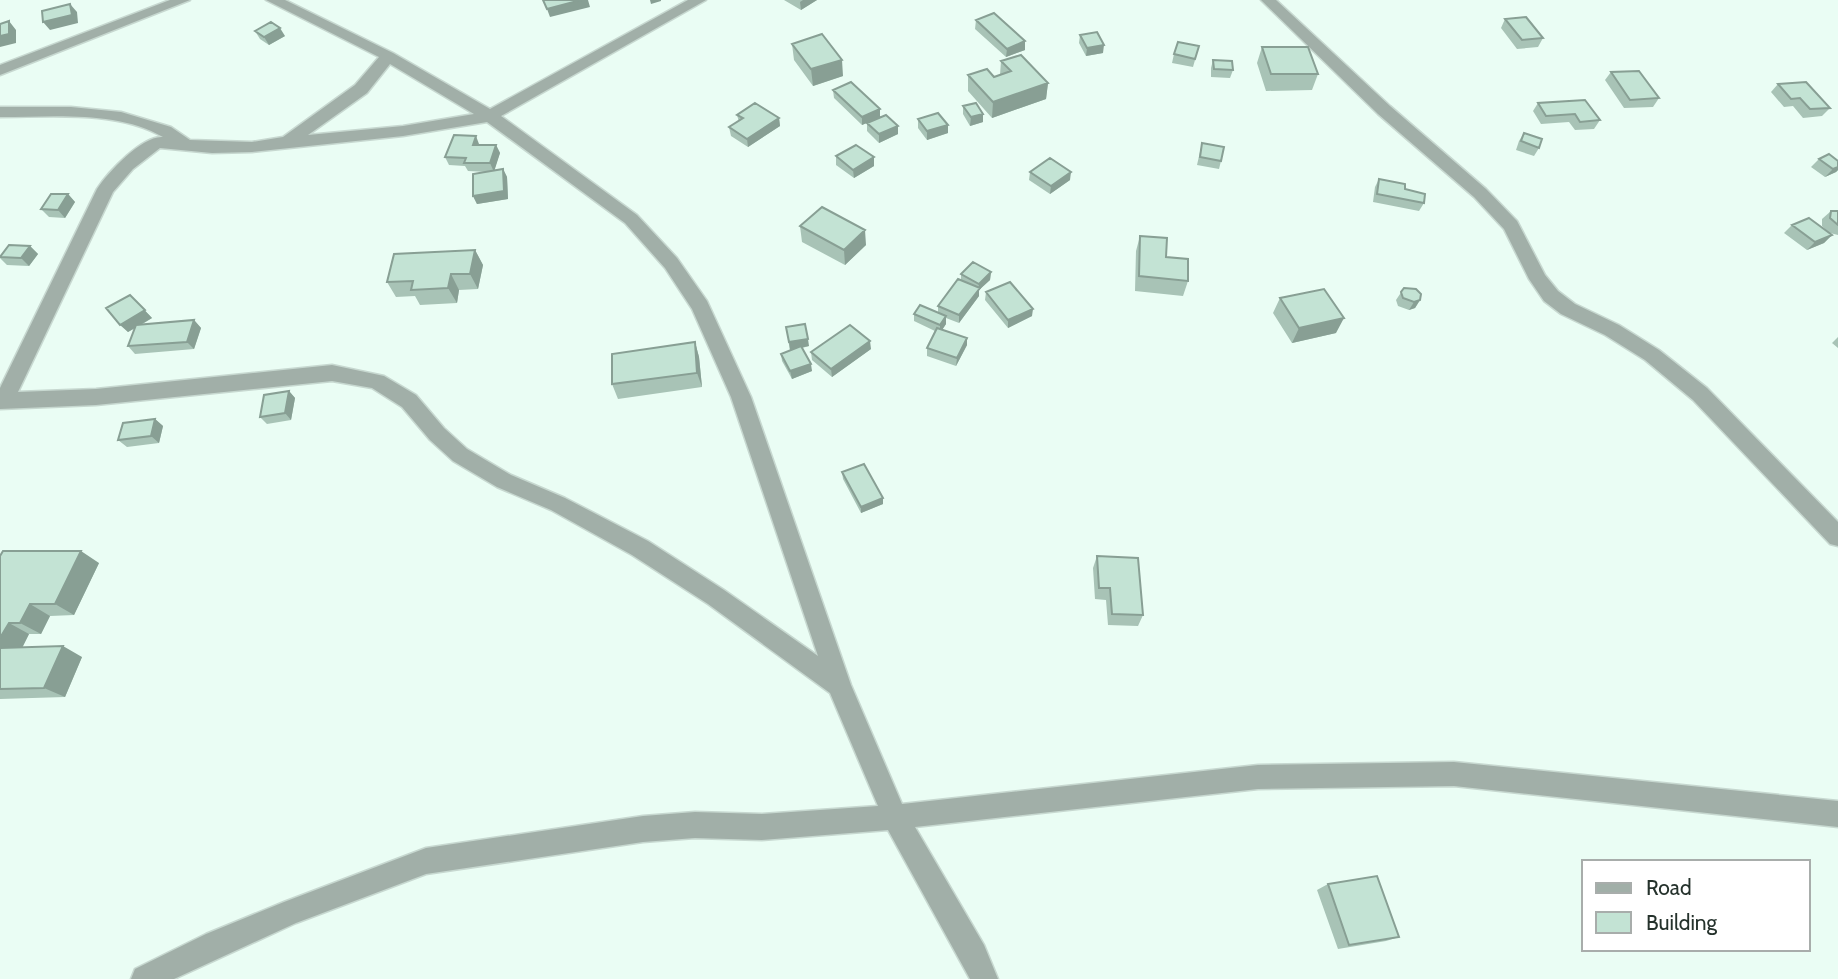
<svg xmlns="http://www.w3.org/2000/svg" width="1838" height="979" viewBox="0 0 1838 979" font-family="Cabin,sans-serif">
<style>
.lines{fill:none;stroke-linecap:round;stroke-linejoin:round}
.street-casing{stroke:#c7d8d0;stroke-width:3}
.street{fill:#a1afa8;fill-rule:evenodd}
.wall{fill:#a8c3b6}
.shaded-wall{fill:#889f94}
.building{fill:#c3e3d4;stroke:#889f94;stroke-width:2}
</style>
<rect width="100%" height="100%" fill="#eafdf4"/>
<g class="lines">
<defs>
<path id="street" d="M170,0H190L0,75V65Z
M266,0H285L393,53L490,109L688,0H706L501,116L637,215L677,258L707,301L751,397L851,685L902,804L1258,765L1454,762L1838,801V827L1454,786L1258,789L915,827L984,945L998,979H970L888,830L762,840L695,838L643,842L426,874L296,923L174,979H131L135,969L206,934L284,902L426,848L643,816L695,812L762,814L878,806L830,693L708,604L632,555L551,510L497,487L453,461L430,440L402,407L372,388L332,381L96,405L0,409V388L97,189C108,172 143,135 163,137C117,110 52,117 0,117V107H71L121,112L171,127L190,140L252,142L283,137L355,85L379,57ZM390,64L474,114L403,126L308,135L367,93ZM487,122L625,223L665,268L692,309L731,397L818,656L724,590L648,541L565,498L511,475L467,449L444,428L416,395L384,376L332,365L96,389L18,392L113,192L133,169L160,148L212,153L252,152L403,136Z
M1261,0H1276L1390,106L1486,189L1517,221L1545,275L1558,291L1575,304L1619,325L1659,350L1707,388L1838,522V546L1830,544L1693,400L1645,360L1605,335L1561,314L1544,301L1529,279L1504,229L1474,197L1378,114Z"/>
</defs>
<use href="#street" class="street-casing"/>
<use href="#street" class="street"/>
</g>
<path class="wall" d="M784,0H817L801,10Z
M1505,19L1543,38L1538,47L1517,49L1501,28Z
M976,20L1025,41V50L1006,57L975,29Z
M255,31L285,36L269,45L260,39Z
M1080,35L1103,53L1086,56L1079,43Z
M792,44L843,76L813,86L794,60Z
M1199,46L1193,67L1172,63L1174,54Z
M1262,47L1318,74L1312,90L1266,91L1257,63Z
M1213,60L1233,70L1230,78L1211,77V68Z
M1001,61L1048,83L1046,99L992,118L968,91V75L994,77L1000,75Z
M1611,72L1659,98L1653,107L1624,108L1605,80Z
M1778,84L1830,108L1822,116L1803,118L1793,106L1784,107L1771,92Z
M833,90L898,126V134L879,143L867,131V123L862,125L834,98Z
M1538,103L1600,120L1594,129L1575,130L1569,122L1541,124L1533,111Z
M963,106L983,114V122L970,126L963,114Z
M737,115L779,118L780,126L748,147L731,136L729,127L739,122Z
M918,119L948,125V133L927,140L918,128Z
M1524,133L1539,148L1534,156L1516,150L1519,141Z
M1202,143L1221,161L1219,169L1197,165Z
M479,144V145H496L500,153L494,170L503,169L507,177L508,199L477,204L473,196L487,172L468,171L465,166L449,165L445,157Z
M836,156L874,166L854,178L836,165Z
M1819,159L1838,161V170L1836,172L1825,177L1811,167Z
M1030,172L1070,180L1050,194L1029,180Z
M1379,179L1405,189L1424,203L1419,211L1373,202L1375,187Z
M68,194L75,202L65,218L49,217L41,209Z
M1831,211H1838V235L1830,233L1832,235L1824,243L1807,250L1784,233L1792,225L1828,232L1822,226V219Z
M800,226L866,245L845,265L802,242Z
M1140,236L1166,257L1188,281L1183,296L1135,291L1136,251Z
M30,246L38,254L29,266L7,265L0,258V256Z
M475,250L483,265L478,289L459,290L457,303L420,305L415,296L396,297L387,282Z
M991,272L990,280L979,290V296L959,323L946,318V324L942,330L967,345L956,366L927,356V348L935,331L914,321V314L938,313V306L961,280V274Z
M1404,288L1420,300L1415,308L1409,310L1398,306L1396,300Z
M986,292L1032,316L1008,328L985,300Z
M130,295L152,318L141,325L194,320L201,328L194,349L135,354L128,346L135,328L128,332L106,308Z
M1280,298L1336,333L1292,343L1273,313Z
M786,327L809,346L802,348L812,371L792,379L782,361L781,354L793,349L790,350Z
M1838,337V348L1832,343Z
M695,342L699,357L702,387L618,399L612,384Z
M871,349L832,377L812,360L811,352Z
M289,391L295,398L291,420L267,424L260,417Z
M155,419L163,426L159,443L127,447L118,440Z
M842,472L883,504L861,513L843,479Z
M0,556L99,563L74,615L50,616L41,634H29L22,648L82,657L65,697L0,699Z
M1097,556L1143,615L1138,626L1108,625L1106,600L1095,599L1093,568Z
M1328,884L1399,937L1386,941L1338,949L1317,890Z"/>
<path class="shaded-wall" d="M581,0H588L590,7L550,17L547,9Z
M650,0H661V1L651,4Z
M803,0H817L801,10L800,2Z
M70,4L77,12L78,23L50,30L43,22Z
M9,21L16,30V43L0,47V36Z
M280,28L285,36L269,45L264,37Z
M1025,41V50L1006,57L1007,49Z
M1104,45L1103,53L1086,56L1087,48Z
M842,60L843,76L813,86L811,69Z
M1048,83L1046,99L992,118L993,102Z
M880,109V117L862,125V117Z
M983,114V122L970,126L971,117Z
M779,118L780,126L748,147L747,139Z
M948,125V133L927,140V131Z
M898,126V134L879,143V134Z
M476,136L479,144L477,153L473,145Z
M496,145L500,153L494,172L490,163Z
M874,157V166L854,178L853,170Z
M1838,167V170L1836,172L1825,177L1833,169Z
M503,169L507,177L508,199L477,204L473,196Z
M1071,172L1070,180L1050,194L1051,186Z
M68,194L75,202L65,218L58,210Z
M865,230L866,245L845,265L844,250Z
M1832,235L1824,243L1807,250L1815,242Z
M30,246L38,254L29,266L21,258Z
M475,250L483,265L478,289L470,274Z
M991,272L990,280L979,290V296L959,323V315L978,290L979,284Z
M451,274L459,290L457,303L448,288Z
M130,295L152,318L128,332L120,325Z
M1420,300L1415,308L1409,310L1414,302Z
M1033,309L1032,316L1008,328V320Z
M946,316V324L940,333V325Z
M1344,318L1336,333L1292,343L1299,328Z
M194,320L201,328L194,349L187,342Z
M967,338V345L956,366L957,358Z
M808,339L809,346L790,350L789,342Z
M870,341L871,349L832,377L831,369Z
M695,342L699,357L702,387L697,373Z
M811,364L812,371L792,379L790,371Z
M289,391L295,398L291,420L285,413Z
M155,419L163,426L159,443L151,436Z
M883,498V504L861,513V507Z
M81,551L99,563L74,615L55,604Z
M30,604L50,616L41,634L20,623Z
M9,623L29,634L18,656L0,647V638Z
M63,646L82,657L65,697L44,688Z"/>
<path class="building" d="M543,0H581L547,9Z
M70,4L72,15L43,22L42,11Z
M994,13L1025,41L1007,49L976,20Z
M1526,17L1543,38L1522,40L1505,19Z
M9,21V34L0,36V24Z
M271,22L280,28L264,37L255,31Z
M1097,32L1104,45L1087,48L1080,35Z
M822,34L842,60L811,69L792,44Z
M1178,42L1199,46L1195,59L1174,54Z
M1262,47H1308L1318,74H1271Z
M1021,55L1048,83L993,102L968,75L987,69L994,77L1011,71L1001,61Z
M1213,60L1232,61L1233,70L1214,69Z
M1639,71L1659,98L1630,100L1611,72Z
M851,82L880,109L862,117L833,90Z
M1806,82L1830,108L1810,109L1800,98L1791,99L1778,84Z
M1585,100L1600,120L1580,122L1575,114L1546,116L1538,103Z
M755,103L779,118L747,139L729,127L743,118L737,115Z
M976,103L983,114L971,117L963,106Z
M938,113L948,125L927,131L918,119Z
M886,115L898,126L879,134L867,123Z
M1524,133L1542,139L1539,148L1521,141Z
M454,135L476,136L473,145H496L490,163H464L466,158L445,157Z
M1202,143L1224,147L1221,161L1200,157Z
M856,145L874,157L853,170L836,156Z
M1829,154L1838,161V167L1833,169L1819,159Z
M1050,158L1071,172L1051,186L1030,172Z
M503,169L504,191L473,196V174Z
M1379,179L1405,184V189L1425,194L1424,203L1377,194Z
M51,194H68L58,210L41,209Z
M822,207L865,230L844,250L800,226Z
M1831,211H1838V225L1830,218Z
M1809,218L1832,235L1815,242L1792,225Z
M1140,236L1167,238L1166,257L1188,259V281L1139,276Z
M9,245L30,246L21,258L0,257Z
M475,250L470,274H451L448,288L411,290L413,281L387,282L394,254Z
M973,262L991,272L979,284L961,274Z
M958,279L980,288L959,315L938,306Z
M1010,282L1033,309L1008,320L986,292Z
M1404,288L1416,289L1421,294L1420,300L1414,302L1403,298L1401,292Z
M1324,289L1344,318L1299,328L1280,298Z
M130,295L145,310L120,325L106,308Z
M920,305L946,316L940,325L914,314Z
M194,320L187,342L128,346L136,325Z
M805,324L808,339L789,342L786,327Z
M850,325L870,341L831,369L811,352Z
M937,328L967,338L957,358L927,348Z
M695,342L697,373L612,384V354Z
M801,346L811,364L790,371L781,354Z
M289,391L285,413L260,417L264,395Z
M155,419L151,436L118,440L123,423Z
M864,464L883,498L861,507L842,472Z
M3,551H81L55,604H30L20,623H9L0,638V556Z
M1097,556L1138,558L1143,615L1112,614L1110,588H1099Z
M63,646L44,688L0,689V648Z
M1377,876L1399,937L1349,945L1328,884Z"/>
<rect x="1582" y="860" width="228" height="91" fill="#ffffff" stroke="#a8adab" stroke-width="2"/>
<rect x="1596" y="883" width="35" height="10" fill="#a1afa8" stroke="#a8adab" stroke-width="2"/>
<text x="1646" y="895" font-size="21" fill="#25322c">Road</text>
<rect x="1596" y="912" width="35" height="21" fill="#c3e3d4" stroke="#a8adab" stroke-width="2"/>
<text x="1646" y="930" font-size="21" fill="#25322c">Building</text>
</svg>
